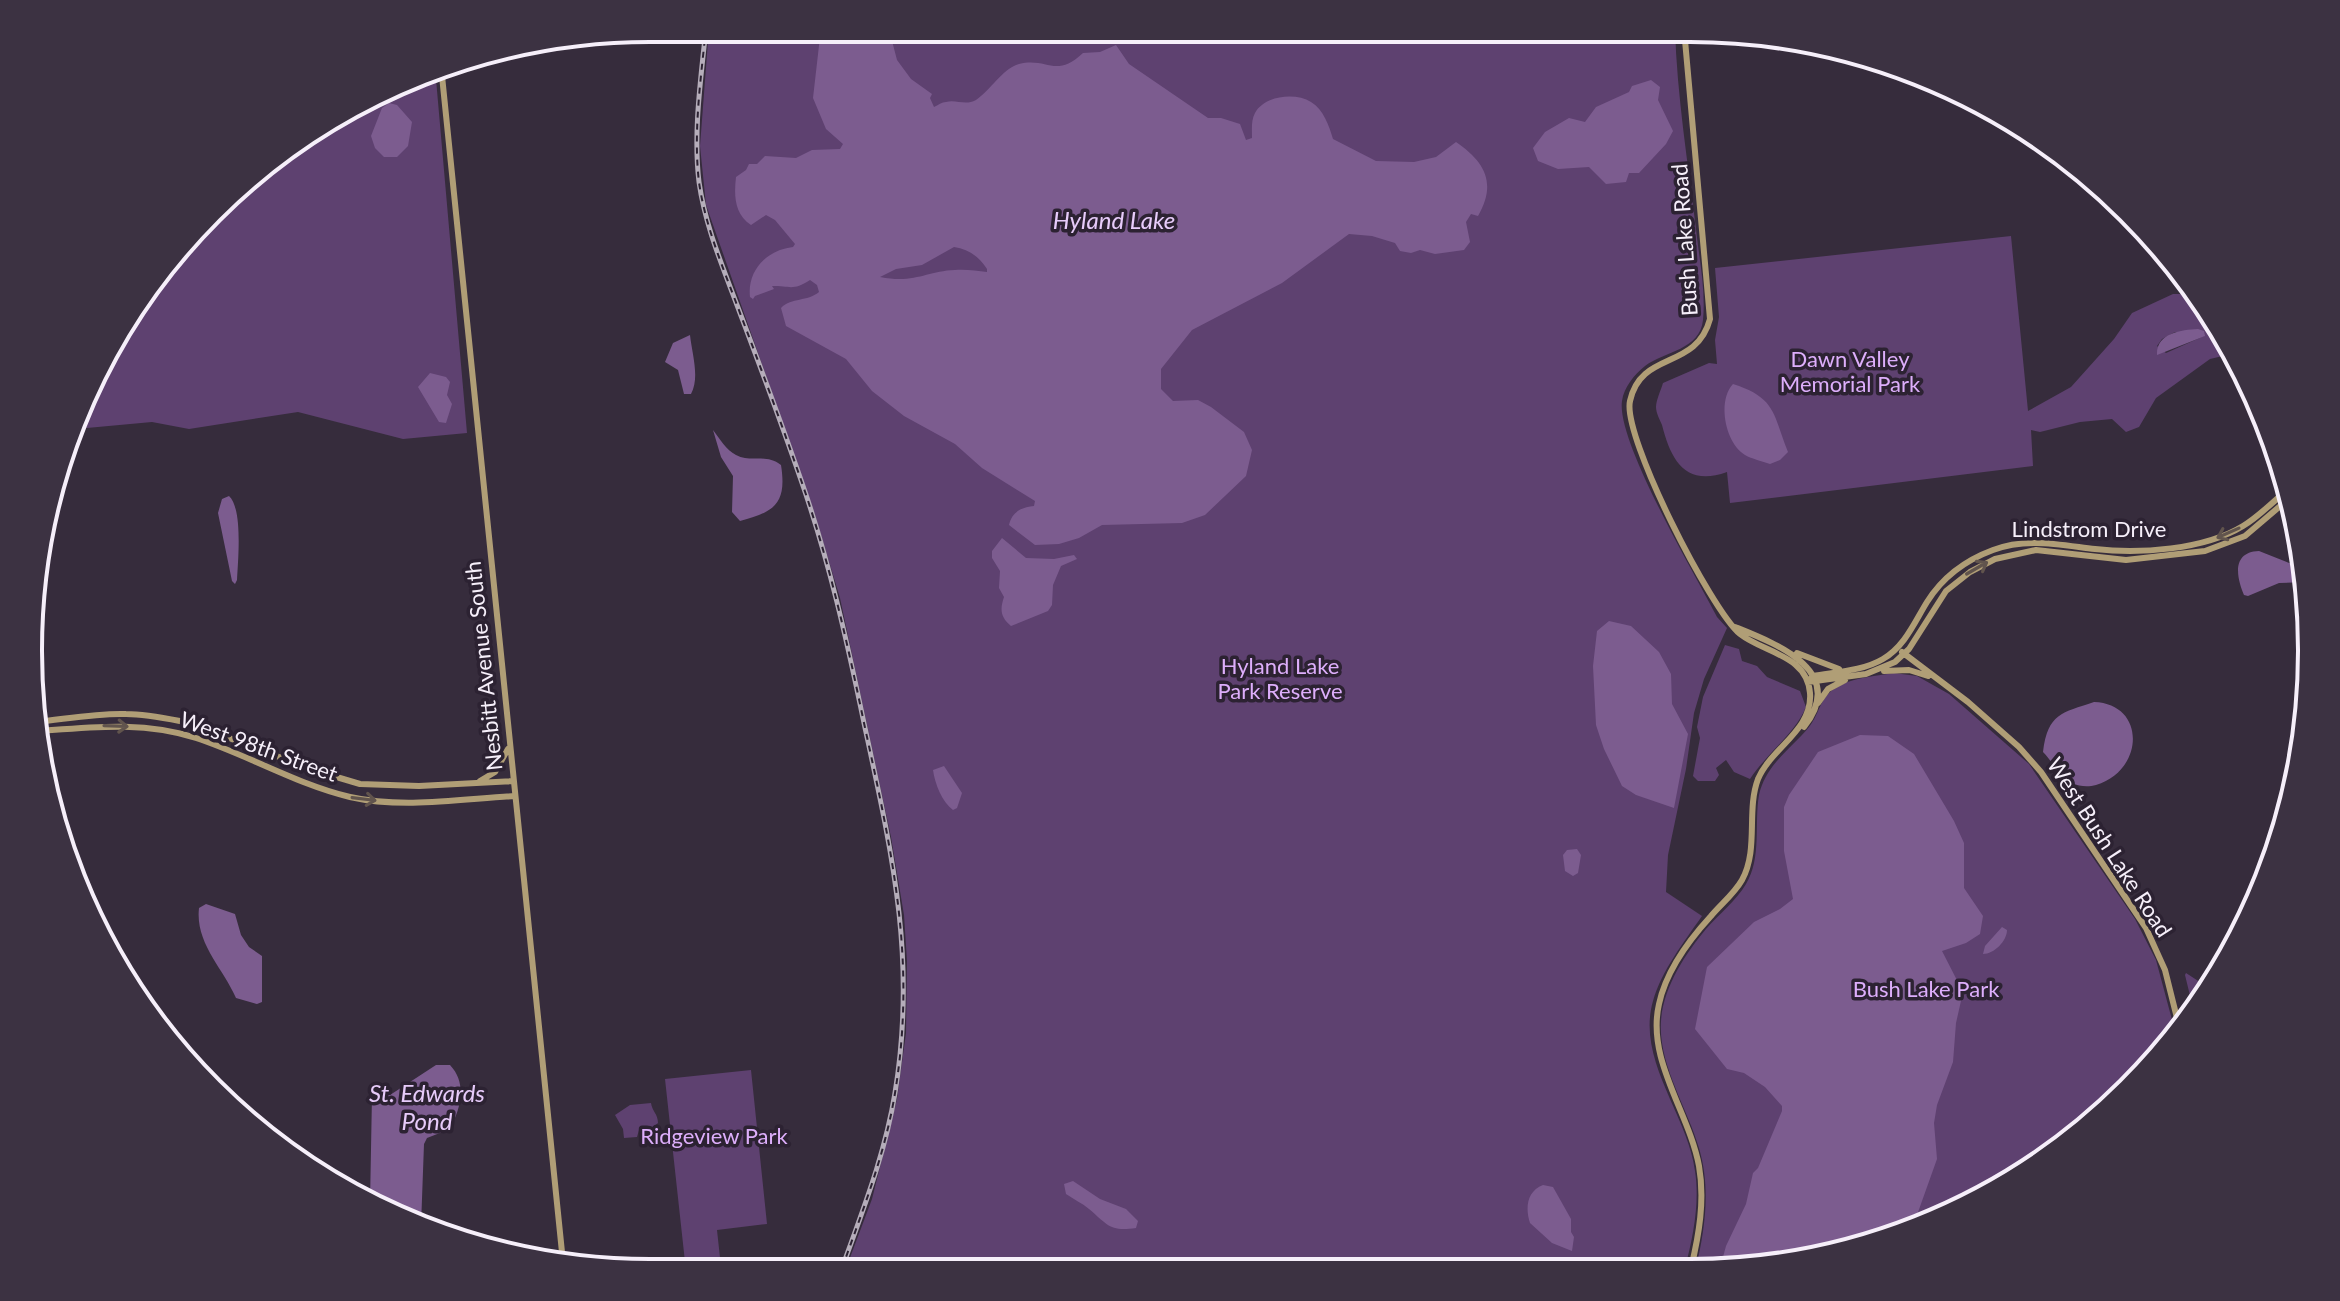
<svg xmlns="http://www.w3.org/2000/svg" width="2340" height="1301" viewBox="0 0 2340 1301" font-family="Lato,sans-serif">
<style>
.green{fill:#5e4170;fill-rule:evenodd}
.water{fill:#7c5c8f;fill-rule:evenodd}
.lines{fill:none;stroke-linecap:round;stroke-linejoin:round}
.secondary{stroke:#b09e76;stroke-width:6}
.rail-casing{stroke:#b5adba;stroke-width:5}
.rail{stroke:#2c2232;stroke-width:2;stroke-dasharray:6;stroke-linecap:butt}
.oneway{stroke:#61544d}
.labels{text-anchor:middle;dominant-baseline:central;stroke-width:7;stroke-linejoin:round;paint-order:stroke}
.street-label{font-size:22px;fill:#f6effa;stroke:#2c2232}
.park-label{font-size:22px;fill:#ddaefb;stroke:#2c2232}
.water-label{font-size:24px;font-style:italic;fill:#e7cbfa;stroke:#2c2232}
.rim{fill:none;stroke:#f6effa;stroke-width:4}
</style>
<rect width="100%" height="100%" fill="#362c3c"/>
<path class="green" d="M709,28L1675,29C1677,96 1688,163 1696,229C1699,258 1706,290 1703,320C1700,350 1665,351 1645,366C1634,375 1624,387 1622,401C1616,441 1696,576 1717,617L1727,628L1704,679L1694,713L1686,769L1668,855L1666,892L1702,916C1684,942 1662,970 1653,1001C1636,1060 1688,1115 1695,1171C1700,1203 1693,1237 1685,1268L845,1271L872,1199L897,1099L906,1033L907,961L904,915L891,837L840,598L815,515L706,205L700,146Z
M436,79L467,433L403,439L298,412L189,429L152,422L76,429L133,304L272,156L412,82Z
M2011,236L2028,411L2071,387L2114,339L2132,313L2173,294H2198L2237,358L2227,355L2210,359L2156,398L2139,427L2126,432L2112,419L2080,422L2040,432L2031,430L2033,466L1730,503L1727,472C1685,487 1671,460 1662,425C1660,420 1656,413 1656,407C1656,400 1661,390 1663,383L1709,363L1717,364L1715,340L1719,317L1715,268ZM2175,332L2204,336L2166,353L2157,346L2162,339Z
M1725,645L1739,649L1742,661L1757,666L1767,677L1800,691L1806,707C1794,735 1767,753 1750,779L1734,772L1726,760L1716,768L1719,775L1715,781H1698L1693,776L1700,738L1697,727L1703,697Z
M1894,673L1917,676L1949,694L2029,764L2135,919L2156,960L2175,1031L2130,1090L2035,1168L1890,1240L1770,1268H1696C1705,1228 1711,1189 1699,1148C1687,1107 1658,1064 1661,1021C1663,988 1685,954 1706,929C1719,914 1736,901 1746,884C1762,858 1754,823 1759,795C1766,764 1790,750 1809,727C1821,712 1819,695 1841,685C1856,677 1877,676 1894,673Z
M2186,973L2209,988L2193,1008L2185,975Z
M751,1070L767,1224L717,1230L721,1267L686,1271L665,1079Z
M651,1103C652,1111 658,1114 658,1123L649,1131L639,1130L637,1137L624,1138L623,1129L615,1115L630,1105Z"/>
<path class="water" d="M821,28H877L891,37L897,60L911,79L932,94L930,98L934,107C938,105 942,102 946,102C956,99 965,106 976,100C991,90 1002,69 1019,64C1048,57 1055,79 1083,53L1100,52L1116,45L1129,64L1208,118H1221L1240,124L1246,140L1252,138C1252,130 1251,120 1255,113C1264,96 1295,92 1311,102C1324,110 1329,126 1333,139L1376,161L1414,162L1436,157L1456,142C1485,162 1497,183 1478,216L1471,214L1466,222L1470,242L1464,250L1435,254L1420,250L1411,253L1400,251L1395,243L1372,236L1349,234L1282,283L1192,330L1161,369V389L1173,401L1198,400L1211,407L1244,432L1252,450L1246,476L1205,515L1182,523L1102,525L1079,538L1059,544L1035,545L1009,525C1012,511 1023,507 1034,506L1035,501L982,468L955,444L904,416L872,391L846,359L786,326L781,308C792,297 807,302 819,292L817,285L810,280C793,291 791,286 772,286L774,289L755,296L753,299L750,297C747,270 767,250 793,247L795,244L775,220L766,215L751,225C734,214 734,195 736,177L746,170L749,164H757L765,156L796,158L812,150L840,149L843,144L826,129L813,98ZM954,247C969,249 979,257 987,269V272C977,271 966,269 955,270C926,271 915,284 880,277L896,269L922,265Z
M1651,80L1660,87L1658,100L1673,131L1666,144L1639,173H1629L1626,182L1606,184L1589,167L1558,169L1538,161L1533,148L1545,132L1569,118L1585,122L1596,107L1629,92L1632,86Z
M389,103L397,105L412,122L408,146L397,157H384L375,148L371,136L382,108Z
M2198,329L2204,331L2205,336L2157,355C2156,333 2181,330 2198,329Z
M690,335C692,354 700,377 691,394H684L678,370L665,362L673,343Z
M430,373L446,377L450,382L447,395L452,404L446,423L439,422L418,387Z
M1733,384C1777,398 1773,415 1788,452L1780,460L1770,464C1762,461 1752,459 1745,455C1725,443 1717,401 1733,384Z
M713,430C720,439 726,450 736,455C751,463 765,453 781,465C787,503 775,512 740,521L732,512L733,476L721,457Z
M229,496C243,509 238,560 237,580L235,584L232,581L218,513L222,499Z
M1002,538L1026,558L1054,559L1074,555L1077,559L1061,566L1053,585L1052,605L1048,611L1011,626C1000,617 1000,609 1004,597L999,588L1000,571L992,558V551Z
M2259,551L2304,569L2306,582L2279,583L2248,596L2244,595C2236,576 2232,552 2259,551Z
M1609,621L1631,626L1659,652L1671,674L1672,704L1688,734L1674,808L1636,795L1622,786L1604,749L1596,725L1593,666L1597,631Z
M2094,702C2147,704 2144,771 2096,785C2089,787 2080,787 2072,783C2059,777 2053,762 2043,752C2048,713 2062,713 2094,702Z
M1860,735L1888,736L1914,754L1954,821L1964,843V888L1983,916L1980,934L1966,943L1942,951L1963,992L1956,1023L1953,1062L1937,1105L1934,1123L1937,1159L1912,1229L1890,1240L1770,1268H1720L1726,1246L1746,1204L1753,1173L1758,1168L1782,1111V1106L1765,1087L1744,1073L1727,1069L1695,1029L1707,967L1754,922L1780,909L1793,899L1784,851V807L1789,795L1818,752Z
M944,766L962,793L957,808L953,810C942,802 935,784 933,770Z
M1577,849L1581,855L1578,873L1573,876L1565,871L1563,855L1567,850Z
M206,904L235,914L241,935L249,947L262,956V1002L257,1004L236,998C223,968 195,943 199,908Z
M2002,927L2007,930C2007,941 1994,954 1983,954L1985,946Z
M436,1065H450C468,1084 460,1109 450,1129L427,1138L424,1144L421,1226L370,1203L372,1095L376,1082L387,1095H390Z
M1073,1181L1100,1199L1126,1209L1138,1221L1136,1228C1110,1232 1108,1225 1089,1209C1082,1203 1073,1199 1066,1194L1064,1184Z
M1543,1185L1553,1187L1571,1219V1232L1574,1237L1572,1251L1552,1243L1530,1223C1525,1208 1527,1191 1543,1185Z"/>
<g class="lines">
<path class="secondary" d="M1684,29L1710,319C1696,371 1641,350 1630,401C1622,436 1711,610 1740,634C1764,653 1807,655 1810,693C1813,730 1771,748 1758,779C1746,811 1759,849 1742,880C1734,894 1721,904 1711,916C1689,940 1666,971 1659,1004C1646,1060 1689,1112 1699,1166C1705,1200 1699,1235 1691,1268
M441,66L563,1262
M1735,627C1777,644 1848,671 1804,727
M1902,652L1968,702L2019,747L2041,772L2146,928L2165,970L2179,1026
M1797,653L1839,669
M1884,671L1909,670L1928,676
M1808,682L1813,676C1835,672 1863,671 1883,659C1905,646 1914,623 1927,602C1942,578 1966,560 1993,550C2026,537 2061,545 2095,549C2139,554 2204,550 2243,526C2260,516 2274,500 2290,488
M1808,682L1866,674L1895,662L1909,649L1946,591L1970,572L1995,559L2036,550L2126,560L2205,551L2245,536L2292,496
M1818,703L1828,689L1845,680
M36,722C66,719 96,713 126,714C148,714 169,719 190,723L313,770L360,784L419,786L513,781
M39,731C92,727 145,721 196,738C248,755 296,784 350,797C403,809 462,799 515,796
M480,781L495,772L508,749"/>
<defs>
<path id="rail" d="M706,28C701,78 693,132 699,182C705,225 722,265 737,305C759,363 781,422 801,480C829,560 847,641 864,723C892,853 917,959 895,1093C885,1155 862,1212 841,1271"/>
</defs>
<use href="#rail" class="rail-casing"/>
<use href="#rail" class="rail"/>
</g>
<defs><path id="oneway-shaft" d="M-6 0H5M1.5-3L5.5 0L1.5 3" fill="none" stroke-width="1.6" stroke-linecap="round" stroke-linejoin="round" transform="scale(2)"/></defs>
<g class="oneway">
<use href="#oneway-shaft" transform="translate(2228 533) rotate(156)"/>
<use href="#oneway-shaft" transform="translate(1977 568) rotate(-30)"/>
<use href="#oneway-shaft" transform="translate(116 726) rotate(2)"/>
<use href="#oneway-shaft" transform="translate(364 799) rotate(7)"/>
</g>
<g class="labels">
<g class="street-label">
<text transform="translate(1684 240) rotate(-94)">Bush Lake Road</text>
<text x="2089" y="528">Lindstrom Drive</text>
<text transform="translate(483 666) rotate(-96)">Nesbitt Avenue South</text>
<text transform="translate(259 746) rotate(20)">West 98th Street</text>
<text transform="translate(2110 847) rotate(57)">West Bush Lake Road</text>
</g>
<g class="park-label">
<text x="1850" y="358">Dawn Valley<tspan x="1850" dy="25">Memorial Park</tspan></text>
<text x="1280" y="665">Hyland Lake<tspan x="1280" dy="25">Park Reserve</tspan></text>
<text x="1926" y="988">Bush Lake Park</text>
<text x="714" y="1135">Ridgeview Park</text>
</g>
<g class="water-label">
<text x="1114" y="219">Hyland Lake</text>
<text x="427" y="1092">St. Edwards<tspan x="427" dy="28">Pond</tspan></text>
</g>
</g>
<path d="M0 0H2340V1301H0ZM650 42H1690A608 608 0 0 1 2298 650V651A608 608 0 0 1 1690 1259H650A608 608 0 0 1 42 651V650A608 608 0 0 1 650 42Z" fill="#3c3242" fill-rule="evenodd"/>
<path class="rim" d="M650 42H1690A608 608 0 0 1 2298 650V651A608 608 0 0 1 1690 1259H650A608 608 0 0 1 42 651V650A608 608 0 0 1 650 42Z"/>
</svg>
